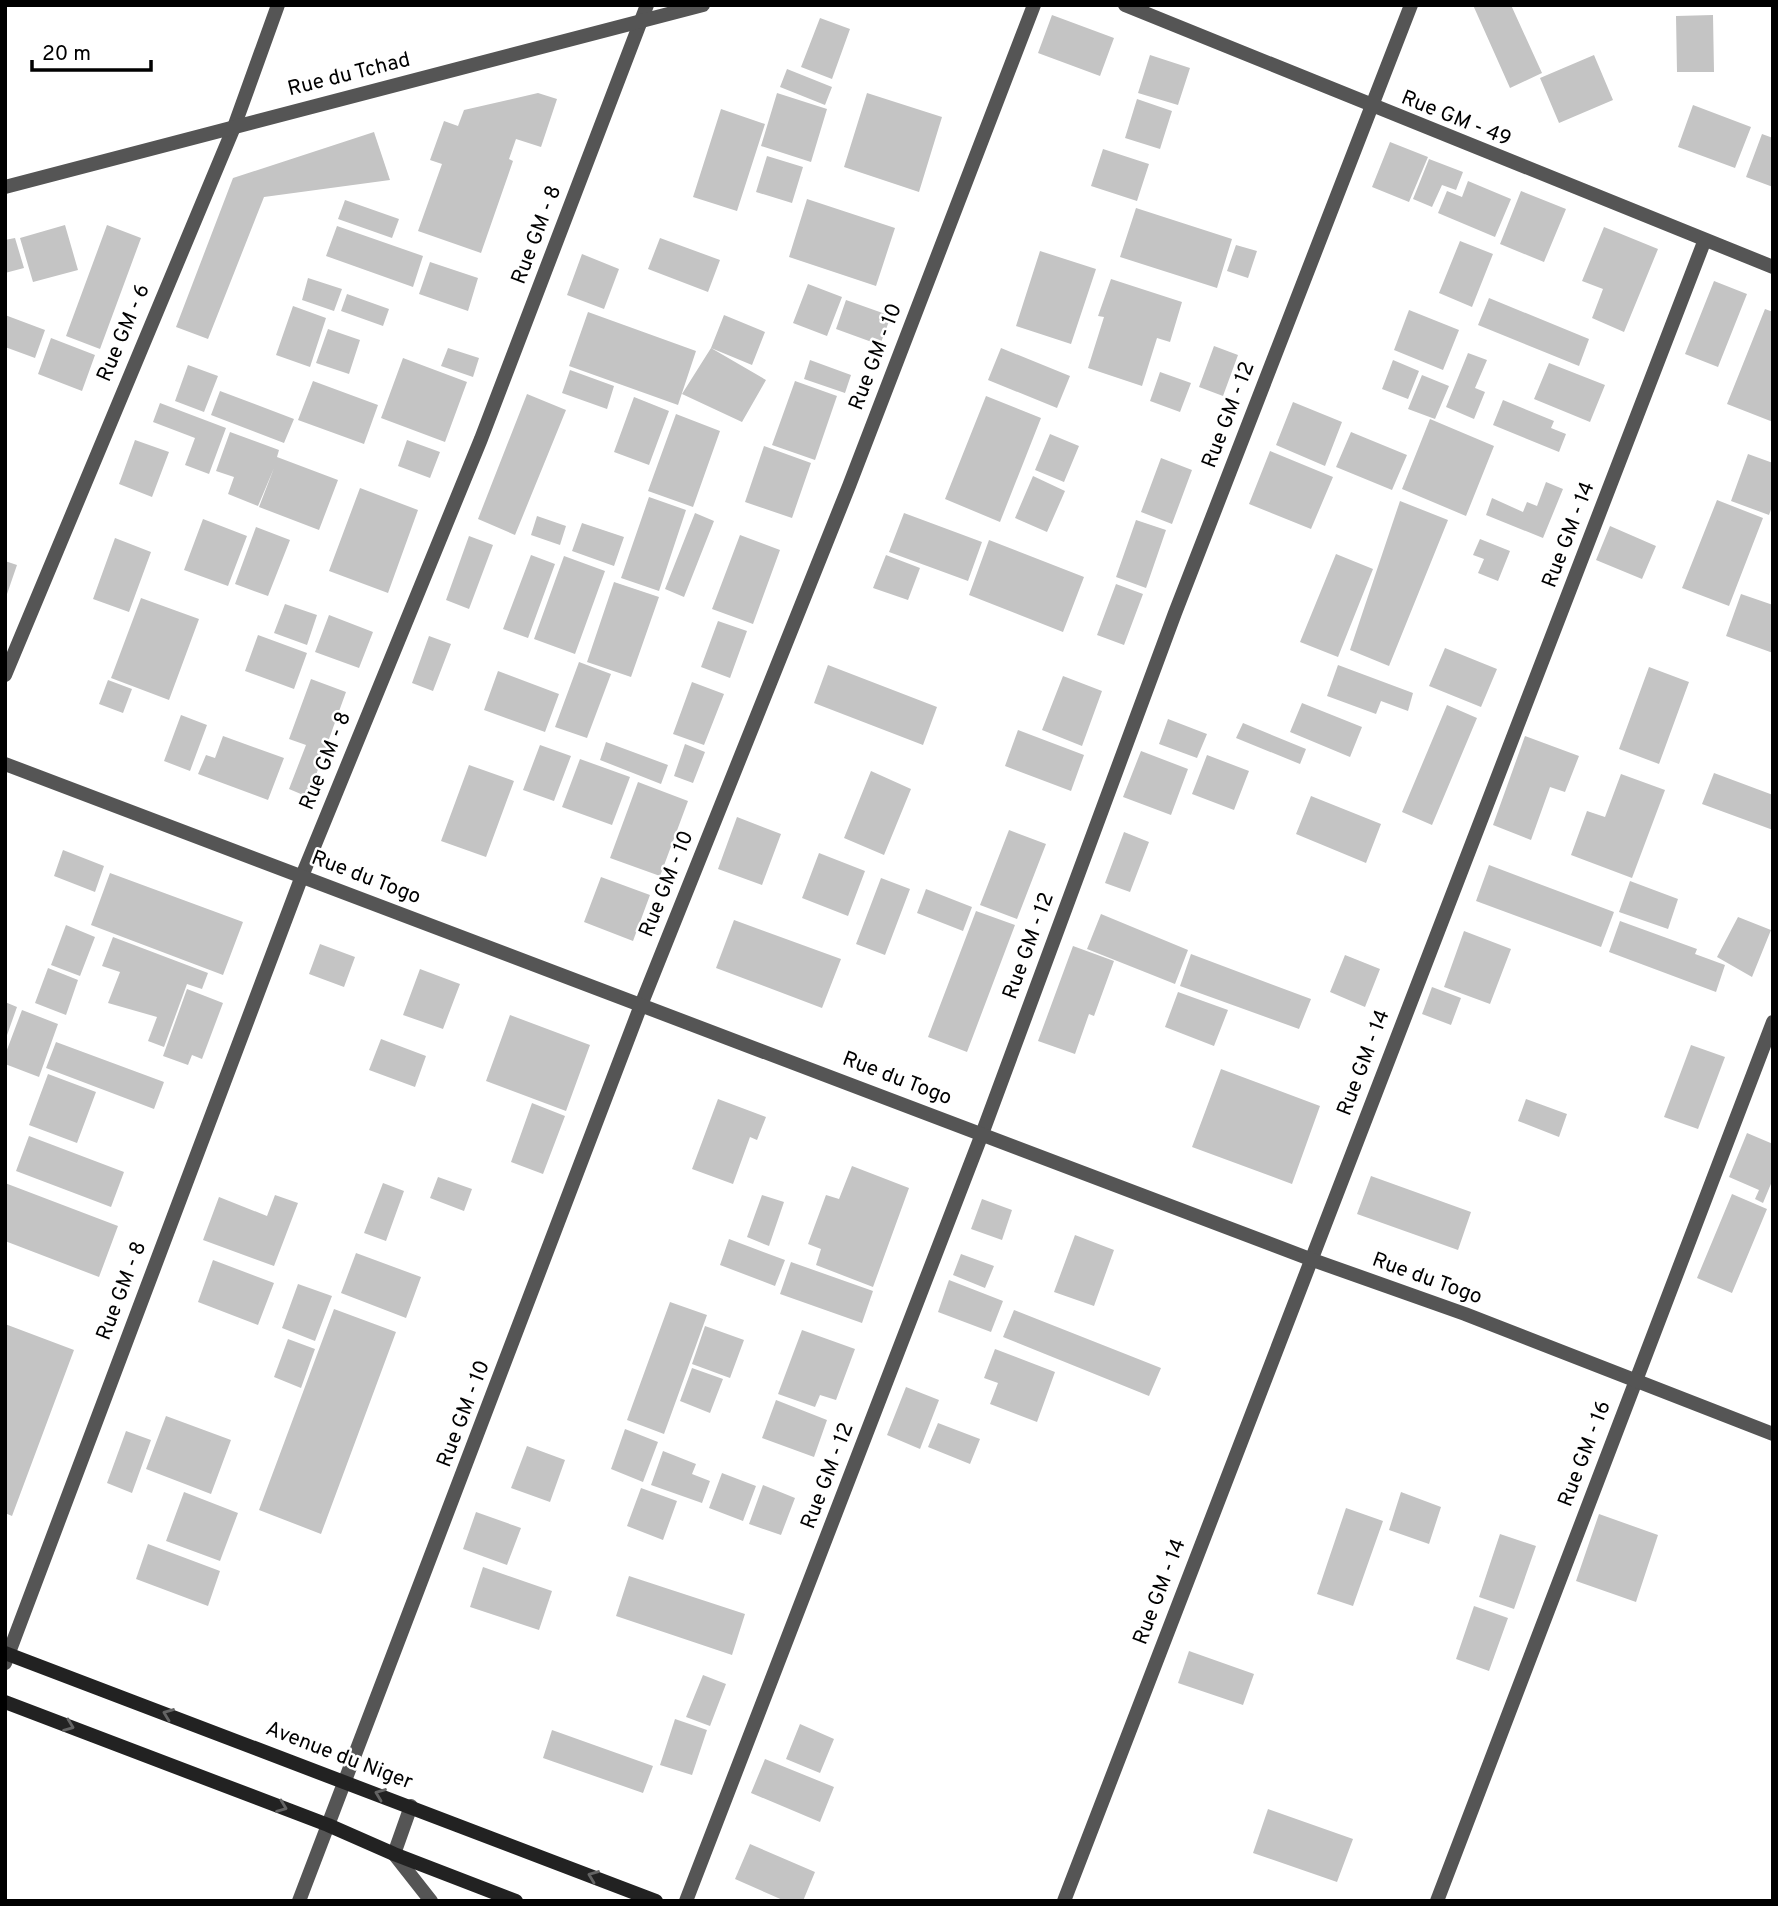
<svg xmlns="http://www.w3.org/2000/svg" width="1778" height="1906" viewBox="0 0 1778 1906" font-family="Overpass,sans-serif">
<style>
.building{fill:#c4c4c4}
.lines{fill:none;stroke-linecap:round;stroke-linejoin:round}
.minor{stroke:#555;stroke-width:14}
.tertiary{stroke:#555;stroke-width:14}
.secondary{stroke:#222;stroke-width:14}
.oneway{stroke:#646464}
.labels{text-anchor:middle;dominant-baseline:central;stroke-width:5;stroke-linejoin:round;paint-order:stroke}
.street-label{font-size:21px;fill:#000;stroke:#fff}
</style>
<rect width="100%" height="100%" fill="#fff"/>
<path class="building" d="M1473,5H1511L1542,73L1510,88Z
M1052,15L1114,38L1100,76L1038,53Z
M1713,15L1714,72H1677L1676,16Z
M820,18L850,29L832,79L801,67Z
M1150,55L1190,68L1178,105L1138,93Z
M1594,55L1613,100L1559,123L1540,78Z
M787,69L832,87L825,105L780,87Z
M538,93L557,99L541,147L516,139L509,159L513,161L481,253L418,231L442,164L430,160L444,121L458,126L464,110Z
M777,93L827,109L811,162L761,146Z
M867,93L942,117L919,192L844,167Z
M1137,99L1172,111L1160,149L1125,138Z
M1693,105L1751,127L1735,168L1678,147Z
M721,109L765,124L737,211L693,197Z
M374,132L390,180L264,197L208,339L176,327L233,178Z
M1762,134L1773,138V187L1746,177Z
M1390,142L1428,157L1409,202L1372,187Z
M1103,149L1149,164L1137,201L1091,186Z
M767,156L803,167L792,203L756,192Z
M1429,159L1463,172L1456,190L1442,185L1432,207L1413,199Z
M1468,181L1511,199L1495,237L1438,213L1447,191L1462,197Z
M1521,191L1566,209L1544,262L1500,244Z
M807,199L895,228L876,286L789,257Z
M345,200L399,219L392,238L338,219Z
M1136,208L1232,239L1217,288L1120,257Z
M65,225L78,270L33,282L20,238Z
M107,225L141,238L100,349L66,336Z
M337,226L423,256L413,287L326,256Z
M1604,227L1658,249L1624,332L1592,318L1603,289L1582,281Z
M15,238L24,268L5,273V240Z
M660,238L720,260L708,292L648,269Z
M1460,241L1493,254L1472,307L1439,293Z
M1236,245L1257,251L1248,278L1227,271Z
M1040,251L1096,269L1071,344L1016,326Z
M582,254L619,269L604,309L567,295Z
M430,262L478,278L468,311L419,294Z
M308,278L342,289L334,311L302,300Z
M1111,279L1182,302L1170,342L1157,338L1142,386L1088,368L1104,317L1098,316Z
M1714,281L1747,294L1718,367L1685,354Z
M808,284L842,297L827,336L793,323Z
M347,294L389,309L383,326L341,311Z
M1489,298L1589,339L1579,366L1478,325Z
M846,300L891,316L880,345L836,329Z
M293,306L326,318L310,367L276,355Z
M1765,309L1773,312V422L1727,404Z
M1409,310L1459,330L1443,370L1394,350Z
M588,312L696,351L678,405L569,366Z
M5,315L45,330L35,358L5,347Z
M724,315L765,332L752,365L711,348Z
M328,329L360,340L349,374L316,363Z
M51,338L95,355L82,391L38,374Z
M1214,346L1238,355L1223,396L1199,387Z
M448,348L479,358L473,377L441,366Z
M711,348L766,380L742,422L682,394Z
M1001,348L1070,376L1057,408L988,380Z
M1468,353L1487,360L1475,388L1485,392L1474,419L1446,407Z
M403,358L467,382L445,442L381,418Z
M810,360L851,375L845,393L804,379Z
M1393,360L1419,371L1408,399L1382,389Z
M1549,363L1605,385L1590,422L1534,399Z
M188,365L218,376L204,412L175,401Z
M570,370L614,386L607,409L562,393Z
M1160,372L1191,383L1180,412L1150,401Z
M1422,375L1449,386L1435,419L1408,409Z
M313,381L378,405L364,444L298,420Z
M795,381L837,396L815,460L772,445Z
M220,391L294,419L284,443L211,415Z
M527,394L566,410L515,535L478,519Z
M986,396L1041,418L1000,522L945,499Z
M634,397L669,411L649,465L614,452Z
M1503,400L1554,421L1551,428L1566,434L1559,452L1493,425Z
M1293,402L1342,422L1325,466L1276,445Z
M160,403L226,428L209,474L185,465L195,438L153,422Z
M676,414L720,431L693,507L648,491Z
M1430,419L1494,446L1466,516L1402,489Z
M230,432L279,450L277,457L338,480L319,530L259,507L274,468L258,506L228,494L234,477L216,471Z
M1351,432L1407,455L1392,490L1336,467Z
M1050,434L1079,446L1064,482L1035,470Z
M135,440L169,452L152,497L119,484Z
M407,440L440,452L430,478L398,466Z
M764,446L811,463L792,518L745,502Z
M1270,451L1333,477L1311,529L1249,504Z
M1748,454L1773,463V504L1769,515L1731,501Z
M1161,458L1192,470L1172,524L1141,512Z
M1033,476L1065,491L1047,532L1015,518Z
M1546,482L1563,489L1543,538L1486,515L1492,498L1523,512L1527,502L1537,506Z
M360,488L418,510L388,593L329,571Z
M649,497L686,510L659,591L621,578Z
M1717,500L1763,518L1729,606L1682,588Z
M1400,501L1448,520L1389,666L1350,650Z
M695,513L714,521L684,597L665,589Z
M904,513L982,542L968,581L889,552Z
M537,516L566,526L560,545L531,535Z
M203,519L247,536L228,586L184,570Z
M1136,520L1166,530L1146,588L1116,577Z
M582,523L624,537L614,566L572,551Z
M1610,526L1656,546L1642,579L1596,560Z
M256,527L290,540L268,596L235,584Z
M740,535L780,550L753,624L712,609Z
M469,536L493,545L469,609L446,600Z
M115,538L151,552L129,612L93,599Z
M1480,539L1510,551L1498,581L1478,573L1484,559L1473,555Z
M989,540L1084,577L1063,632L969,595Z
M1336,554L1373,569L1338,657L1300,642Z
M531,555L555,564L528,638L503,629Z
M886,555L920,568L908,600L873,588Z
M564,556L605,571L575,654L534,639Z
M5,561L17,565L6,597H5Z
M614,582L659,597L631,677L587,662Z
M1116,584L1143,594L1124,645L1097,635Z
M1741,594L1773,605V653L1726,636Z
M141,598L199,619L169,700L111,678Z
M285,604L317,615L307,645L274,633Z
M329,615L373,632L359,668L315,652Z
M718,621L747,631L730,678L701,667Z
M258,635L307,653L294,689L245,671Z
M429,636L451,644L433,691L412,683Z
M1445,648L1497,669L1481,707L1429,686Z
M579,662L611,674L587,738L555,727Z
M828,665L937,707L923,745L814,703Z
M1338,665L1413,693L1408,711L1381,701L1376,714L1327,696Z
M1649,667L1689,682L1659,764L1619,749Z
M498,671L559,694L545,732L484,710Z
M1063,676L1102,691L1082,746L1042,730Z
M311,679L346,692L308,797L289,789L306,745L289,739Z
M108,680L132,689L123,713L99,704Z
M692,682L724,694L704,745L673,734Z
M1302,703L1362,727L1350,757L1290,732Z
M1447,705L1477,718L1432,825L1402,812Z
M181,715L207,725L190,771L164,761Z
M1168,719L1207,734L1197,758L1159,744Z
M1243,723L1306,749L1300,764L1236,738Z
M1018,730L1084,755L1071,791L1005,766Z
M223,736L284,758L268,800L198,774L206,755L215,758Z
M1525,736L1579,756L1565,792L1550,787L1531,840L1493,825Z
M606,742L668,765L661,784L600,760Z
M685,744L705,752L693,783L674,776Z
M540,745L571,756L554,801L523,790Z
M1141,751L1188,769L1171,815L1123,797Z
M1207,755L1249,771L1234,810L1192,794Z
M580,759L630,777L612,825L562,807Z
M469,765L514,781L486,857L441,841Z
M871,771L911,789L884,855L844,838Z
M1714,773L1773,795V830L1702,804Z
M1621,774L1665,790L1632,878L1571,855L1587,811L1605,817Z
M638,782L688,801L660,876L610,858Z
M1311,796L1381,824L1366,863L1296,834Z
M737,817L781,834L762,885L718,869Z
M1009,830L1046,844L1017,919L980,905Z
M1124,832L1149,842L1130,892L1105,883Z
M63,850L104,866L95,892L54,876Z
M819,853L865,871L848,916L802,898Z
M1489,865L1614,912L1601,947L1476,901Z
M110,873L243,922L223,975L91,925Z
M601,877L650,895L633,941L584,922Z
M881,878L910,889L885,955L856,944Z
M1630,881L1678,899L1668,929L1619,912Z
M926,889L972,907L963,931L917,913Z
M976,911L1015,925L967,1052L928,1037Z
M1101,914L1188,950L1175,984L1087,949Z
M1738,917L1771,930L1752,977L1717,957Z
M734,920L841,959L822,1008L716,968Z
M1620,921L1697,949L1695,954L1725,965L1716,992L1609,952Z
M66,925L95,937L80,976L51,965Z
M1464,931L1511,949L1490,1004L1444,987Z
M113,937L208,973L202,989L187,984L164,1047L148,1041L157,1017L108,1003L120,972L102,966Z
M320,944L355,957L344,987L309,974Z
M1073,946L1114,961L1094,1016L1089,1014L1075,1054L1038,1041Z
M1191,954L1311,999L1299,1029L1180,986Z
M1345,955L1380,969L1365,1007L1330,992Z
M48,968L78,980L66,1015L35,1003Z
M420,969L460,984L443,1029L403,1015Z
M1432,987L1461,998L1451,1025L1422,1014Z
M187,989L223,1003L202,1059L192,1055L188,1065L163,1056Z
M1178,992L1228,1010L1214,1046L1165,1027Z
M5,1002L17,1007L6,1038H5Z
M22,1010L58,1024L39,1077L5,1064V1055Z
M510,1015L590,1045L566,1111L486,1081Z
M381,1039L426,1056L415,1087L369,1070Z
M56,1042L164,1082L154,1109L46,1068Z
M1691,1045L1725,1057L1698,1129L1664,1117Z
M1221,1069L1320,1106L1292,1184L1192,1147Z
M48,1074L96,1092L77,1143L29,1125Z
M718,1099L766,1117L757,1140L750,1137L733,1184L692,1169Z
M1526,1099L1567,1114L1559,1137L1518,1121Z
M532,1103L565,1116L543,1174L511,1162Z
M1747,1133L1773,1144V1179L1763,1203L1755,1199L1759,1190L1729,1177Z
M29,1136L124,1172L111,1207L16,1171Z
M852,1166L909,1188L873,1287L816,1265L821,1249L808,1244L826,1195L839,1199Z
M1371,1176L1471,1212L1458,1250L1357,1214Z
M438,1177L472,1189L464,1211L430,1198Z
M5,1183L118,1226L99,1277L5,1241Z
M383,1183L404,1191L386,1241L364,1233Z
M1732,1194L1767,1209L1732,1293L1697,1278Z
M275,1195L298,1203L274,1266L203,1240L219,1197L267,1216Z
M762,1195L784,1202L769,1246L747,1237Z
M982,1199L1012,1210L1002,1240L971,1229Z
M1075,1235L1114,1250L1094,1306L1054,1292Z
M729,1239L785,1260L775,1286L720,1265Z
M356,1253L421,1277L406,1318L341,1293Z
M961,1254L994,1266L985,1288L953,1275Z
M213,1260L274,1283L258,1325L198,1302Z
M791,1262L873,1291L862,1323L780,1294Z
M949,1280L1003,1301L991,1332L938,1312Z
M298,1284L332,1296L315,1341L282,1328Z
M670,1302L707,1315L664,1434L627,1420Z
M334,1309L396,1332L321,1534L259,1510Z
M1014,1310L1161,1368L1149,1396L1003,1337Z
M5,1324L74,1350L12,1516L5,1513Z
M705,1326L744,1340L730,1378L692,1364Z
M802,1330L855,1349L836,1400L820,1395L815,1407L778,1394Z
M288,1339L315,1349L301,1388L274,1377Z
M995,1349L1055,1372L1037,1422L990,1404L998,1383L984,1378Z
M692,1368L723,1379L710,1413L680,1401Z
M906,1387L939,1400L920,1449L887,1435Z
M776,1400L827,1420L814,1457L762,1438Z
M166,1416L231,1440L211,1494L146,1469Z
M938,1423L980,1439L970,1464L928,1447Z
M625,1429L658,1442L643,1482L611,1469Z
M126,1431L151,1440L132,1493L107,1483Z
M527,1446L565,1460L550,1502L511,1488Z
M663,1451L696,1464L692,1474L710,1481L702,1503L651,1485Z
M722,1473L756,1486L743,1521L709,1508Z
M763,1485L795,1498L781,1535L749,1524Z
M641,1488L677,1501L663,1540L627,1526Z
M184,1492L238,1513L220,1561L166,1541Z
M1401,1492L1441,1507L1429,1544L1389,1530Z
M1346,1508L1383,1521L1353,1606L1317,1594Z
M476,1512L521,1528L507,1565L463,1549Z
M1599,1514L1658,1535L1636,1602L1576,1581Z
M1500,1534L1536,1546L1514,1609L1479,1597Z
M148,1544L220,1571L208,1606L136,1579Z
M483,1567L552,1591L539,1630L470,1607Z
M629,1576L745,1614L732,1655L616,1616Z
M1474,1606L1508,1618L1489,1671L1456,1659Z
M1189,1651L1254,1674L1243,1705L1178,1683Z
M703,1675L726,1684L710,1726L686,1717Z
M675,1719L707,1730L692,1775L660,1765Z
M800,1724L834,1739L820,1773L786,1759Z
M552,1730L653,1766L643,1793L543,1758Z
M765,1759L834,1787L820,1822L751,1793Z
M1268,1809L1353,1839L1337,1882L1253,1853Z
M750,1844L815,1872L803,1901H785L735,1879Z"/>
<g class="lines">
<path class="minor" d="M1125,5L1773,267
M5,675L234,127L278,5
M5,1663L302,876L481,439L647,5
M411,1806L394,1854L431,1901
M299,1901L641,1005L849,486L1034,5
M686,1901L982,1134L1175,613L1411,5
M1064,1901L1704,242
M1437,1901L1773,1022"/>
<path class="tertiary" d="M5,187L703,5
M5,764L1310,1259L1465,1314L1773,1434"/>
<path class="secondary" d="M5,1653L656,1901
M5,1702L328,1825L394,1854L516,1901"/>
</g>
<defs><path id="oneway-chevron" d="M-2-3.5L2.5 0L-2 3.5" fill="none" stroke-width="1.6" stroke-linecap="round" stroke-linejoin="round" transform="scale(1.75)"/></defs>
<g class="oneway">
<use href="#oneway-chevron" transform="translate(168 1714) rotate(-159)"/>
<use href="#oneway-chevron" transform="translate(69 1726) rotate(21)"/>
<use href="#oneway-chevron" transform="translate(380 1794) rotate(-159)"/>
<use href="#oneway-chevron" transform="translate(282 1807) rotate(21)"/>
<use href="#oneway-chevron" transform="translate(593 1876) rotate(-159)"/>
</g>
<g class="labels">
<g class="street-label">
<text transform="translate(349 75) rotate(-14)">Rue du Tchad</text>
<text transform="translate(1456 119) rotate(22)">Rue GM - 49</text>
<text transform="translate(537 235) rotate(-69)">Rue GM - 8</text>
<text transform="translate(124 333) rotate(-67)">Rue GM - 6</text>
<text transform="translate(876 357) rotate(-69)">Rue GM - 10</text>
<text transform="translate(1229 415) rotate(-69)">Rue GM - 12</text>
<text transform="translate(1569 535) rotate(-69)">Rue GM - 14</text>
<text transform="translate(326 761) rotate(-68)">Rue GM - 8</text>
<text transform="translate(366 878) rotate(21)">Rue du Togo</text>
<text transform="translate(667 884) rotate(-68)">Rue GM - 10</text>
<text transform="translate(1029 946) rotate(-70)">Rue GM - 12</text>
<text transform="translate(1364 1063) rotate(-69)">Rue GM - 14</text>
<text transform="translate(897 1079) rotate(21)">Rue du Togo</text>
<text transform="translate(1427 1279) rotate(20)">Rue du Togo</text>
<text transform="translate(122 1291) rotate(-69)">Rue GM - 8</text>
<text transform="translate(464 1414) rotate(-69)">Rue GM - 10</text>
<text transform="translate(1585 1454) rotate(-69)">Rue GM - 16</text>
<text transform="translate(828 1476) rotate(-69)">Rue GM - 12</text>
<text transform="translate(1160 1592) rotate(-69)">Rue GM - 14</text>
<text transform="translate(339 1756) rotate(21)">Avenue du Niger</text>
</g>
</g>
<rect width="1778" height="1906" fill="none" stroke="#000000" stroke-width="14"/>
<path d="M32 60v10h119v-10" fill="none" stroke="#000000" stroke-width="3.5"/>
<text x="42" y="60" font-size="21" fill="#000000" stroke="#ffffff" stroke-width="5" paint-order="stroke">20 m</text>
</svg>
